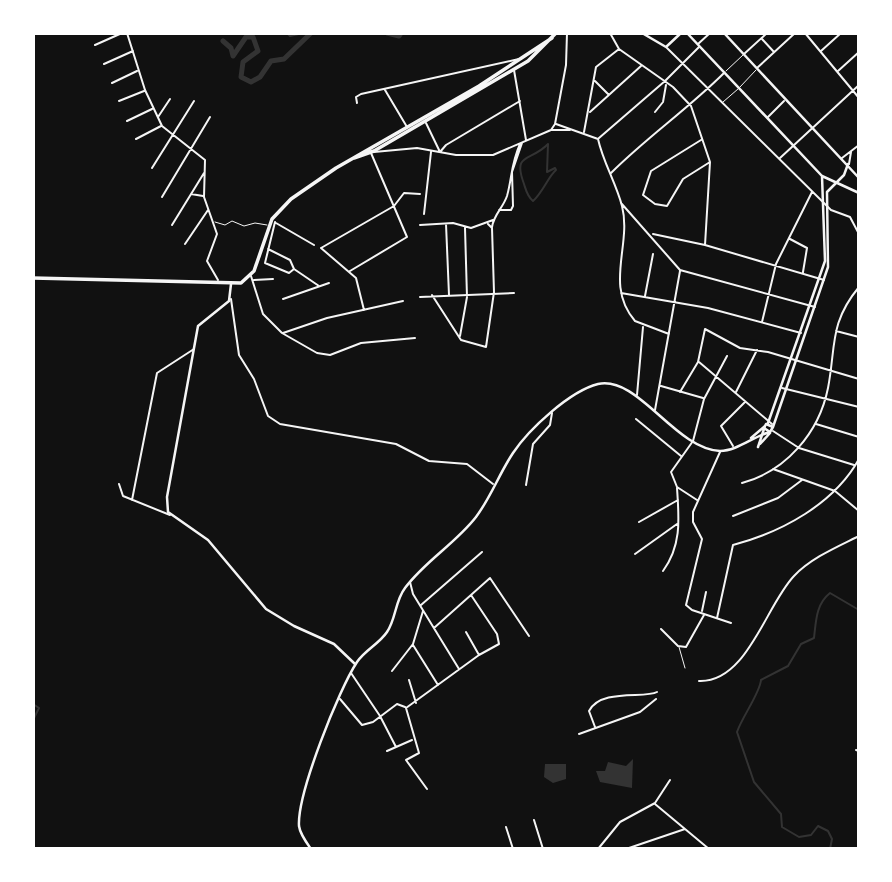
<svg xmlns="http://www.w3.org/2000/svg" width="892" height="882" viewBox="0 0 892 882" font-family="Montserrat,sans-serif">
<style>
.water{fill:#333}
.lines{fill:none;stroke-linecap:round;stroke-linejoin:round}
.stream{stroke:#333;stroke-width:2}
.river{stroke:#333;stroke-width:5}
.service{stroke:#f5f5f5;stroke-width:1}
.pedestrian{stroke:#f5f5f5;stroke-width:1}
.minor{stroke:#f5f5f5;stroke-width:2}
.tertiary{stroke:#f5f5f5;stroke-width:2.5}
.secondary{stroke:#f5f5f5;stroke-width:2.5}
.primary{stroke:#f5f5f5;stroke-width:3.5}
</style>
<rect width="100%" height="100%" fill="#111"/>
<path class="water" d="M633,759L632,788L600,782L596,771H605L608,762L626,766Z
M545,764H566V779L553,783L544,777Z"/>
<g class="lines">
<path class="stream" d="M287,33L290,36L303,33
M548,144L547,172L555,168L556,170C548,177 543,192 533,201C527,196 526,190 524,184C512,152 531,162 548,144Z
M33,704L39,708L34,718L33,729
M33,766V770
M830,849L832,839L828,831L818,826L811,835L799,837L782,827L781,814L754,782L737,732C742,717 760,693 761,680L788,666L801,644L814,638C816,621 816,604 830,593L859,610"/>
<path class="river" d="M387,33L399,36L401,33
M223,41L231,48L233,56L246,37H253L258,51L243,62L241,77L251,82L260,77L271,61L284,59L311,33"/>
<path class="service" d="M740,87L756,70
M679,647L685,668"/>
<path class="pedestrian" d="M726,71L743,55
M723,102L738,89
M215,222L225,225L232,221L244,226L255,223L267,225"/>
<path class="minor" d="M127,33L145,90L162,126L205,160L204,197L217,234L207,261L218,280
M610,33L619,49L673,87L691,106L710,162L705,245
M805,33L859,98
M762,39L774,52
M698,44L710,33
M95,45L122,33
M667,48L831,210L850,217L859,234
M821,51L841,33
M744,54L767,33
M104,64L133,51
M757,68L795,33
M514,70L526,140
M838,71L859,52
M595,81L608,94
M112,83L137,71
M385,90L407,127
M119,101L144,91
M357,103L356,97L361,94L519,59
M590,112L641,66
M655,112L663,102L666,85
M158,117L170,99
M768,117L784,101
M127,121L152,109
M426,123L440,152L446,145L520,101
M556,124L598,139C603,162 616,183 622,206C632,245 604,285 635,321L669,334
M551,130H570
M584,132L596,67L619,49
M599,138L665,81L699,47
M136,139L161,126
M701,140L651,171L643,195L655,204L667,206L683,179L710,162
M374,152L417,148L456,155H493L551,130L555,124L566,65L567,33
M780,158L859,85
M842,158L859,145
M849,164L851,152
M152,168L194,101
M611,173C647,137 688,109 724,73
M191,194L203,196
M162,197L210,117
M621,203L680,270L815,307
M499,210H511L513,206L512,172L522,143
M424,214L431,152
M275,222L265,263L289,273L294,269
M276,223L314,245
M446,224L449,295
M172,225L204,173
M420,225L453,223L471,228L493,220
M492,227C494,214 503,208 507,196C512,178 511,164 520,144
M653,234L705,245L824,280
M790,239L807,248L803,272
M185,244L208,210
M268,249L290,260L294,269L319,286
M350,271L407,237L371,153
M251,276L263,314L282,333L317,353L330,355L361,343L415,338
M254,280L273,279
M621,293L708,308L801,333
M432,295L461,340L486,347L494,292L492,228L488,224
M645,296L653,254
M420,297L514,293
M231,299L239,355L254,379L268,416L280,424L396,444L429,461L467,464L493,484
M283,299L329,283
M364,310L356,278L321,248L394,206L404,193L420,194
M762,322L776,264L812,192
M836,331L859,337
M283,333L327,318L403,301
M460,336L467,297L465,228
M699,362L772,424
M858,377L859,360
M661,386L703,398
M782,388L859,407
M680,392L698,362L705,329L740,348L768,352L859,379
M736,392L757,350
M637,395L643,327
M655,410L680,271
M636,419L681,456
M816,424L859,437
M773,431L799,448L854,465
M733,446L721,426L745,402
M720,452L693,512V522L702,539L686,605L692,610L731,623
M773,469L835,491L859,511
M742,483C786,471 819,433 828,388C836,347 829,323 859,287
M119,484L123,496L170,515
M526,485L533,444L550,425L552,413
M132,500L157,373L194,349
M697,500L677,487L671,472L693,441L704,399L727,356
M733,516L778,498L802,480
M639,522L678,500
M635,554L677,524
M663,571C682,545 679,518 677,488
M410,582L413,594L459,669
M421,605L482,552
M702,611L706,592
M717,618L733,545C782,532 834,504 859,459
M434,628L490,578L529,636
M661,629L678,646L686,647L704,615
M466,632L479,655
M413,645L438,685
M392,671L413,644L423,611
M351,673L380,716L396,747
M409,680L416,703
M699,681C747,683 766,605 794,576C811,558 837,547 859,536
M340,699L362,725L373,722L397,704L405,707
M595,727L589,711C601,688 645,699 657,692
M579,734L640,712L656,699
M856,750L859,751
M387,751L412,740
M427,789L406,760L419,753L406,708L479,655L499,644L497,634L471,595
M655,804L709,849
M534,820L543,849
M506,827L513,849
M598,849L620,822L655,803L670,780
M626,849L685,829"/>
<path class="tertiary" d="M231,284L229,301L198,326L167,497L168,512L208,540L266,609L294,626L334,644L355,664"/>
<path class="secondary" d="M642,33L666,47L681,33
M687,33L822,176L859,193
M724,33L859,178
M768,423L825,261L822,176
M773,427L828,267L827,192L844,175L848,164
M751,438L765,426
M760,444L770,433
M758,447L765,426L766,424L773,427L770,432L764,428
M311,849C306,842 300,834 299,826C297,794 339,689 357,662C365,650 379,644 387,632C396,619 395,601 405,588C425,561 455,544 476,517C491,497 499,474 513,453C529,429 570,391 598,384C638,375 675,449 720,451C737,451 754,436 770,432"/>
<path class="primary" d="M354,158L374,151L528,61L556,33
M33,278L241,283L254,271L272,219L291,199L336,168L479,86L552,38"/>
</g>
<rect width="892" height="882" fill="none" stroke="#ffffff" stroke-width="70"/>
</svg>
